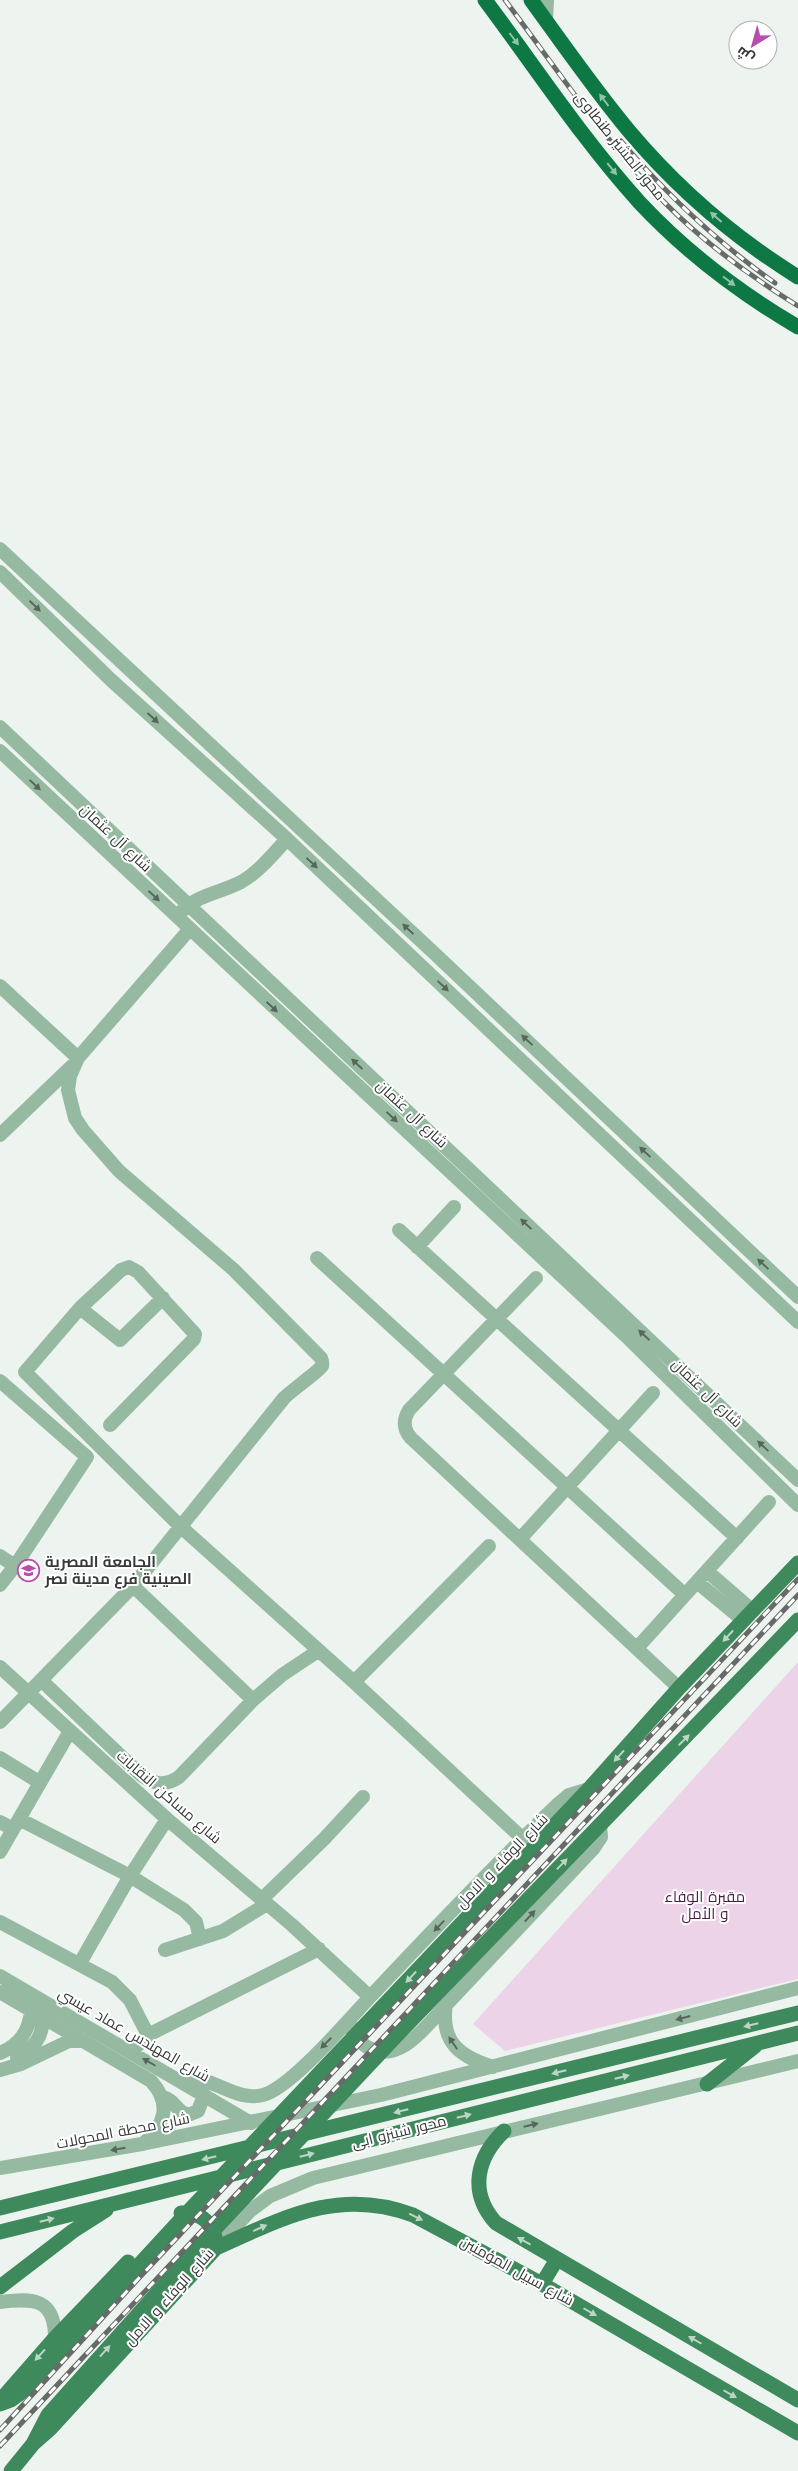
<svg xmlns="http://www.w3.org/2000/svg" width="798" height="2471" viewBox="0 0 798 2471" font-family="'Work Sans',Cairo,sans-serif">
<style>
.green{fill:#edd3e7}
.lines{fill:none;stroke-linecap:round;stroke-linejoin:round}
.minor{stroke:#95baa1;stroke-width:14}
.major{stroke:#3f8a5d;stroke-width:15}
.highway{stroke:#0e7844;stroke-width:15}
.rail-casing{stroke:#676b68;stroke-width:5}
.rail{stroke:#fff;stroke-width:3;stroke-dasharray:9;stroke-linecap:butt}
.oneway{fill:#93c2ab}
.oneway2{fill:#58675d}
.oneway3{fill:#bcd6c6}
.labels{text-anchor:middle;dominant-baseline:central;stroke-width:4;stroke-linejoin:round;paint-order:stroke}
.street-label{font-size:15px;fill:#373a38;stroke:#fff}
.poi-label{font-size:15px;font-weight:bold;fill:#373a38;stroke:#fff;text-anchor:start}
.park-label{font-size:15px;fill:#4b1c44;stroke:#fff}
</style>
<rect width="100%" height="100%" fill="#edf4ef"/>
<path class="green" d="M798,1662V1979L505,2051L473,2024Z"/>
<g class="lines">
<path class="minor" d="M546,21L547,0
M0,549L434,953L798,1297
M0,572L111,680L287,839L798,1322
M0,727L798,1480
M0,751L628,1338L798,1505
M182,911C199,894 220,893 241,882C259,872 273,854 287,839
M0,986L78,1058
M0,1135L73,1065
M399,1230L737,1538
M417,1247L454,1207
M317,1258L685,1595
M536,1278L409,1410C403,1420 403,1429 411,1438L679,1688
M80,1308L120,1340L163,1298
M0,1381L87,1457L15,1566L0,1585
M110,1425L194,1339L195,1334L138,1272L129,1267L121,1270L80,1308L25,1372L180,1526L354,1682L522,1838
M520,1539L653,1393
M0,1556L15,1566
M707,1571L753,1611
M697,1582L743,1620
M133,1586L253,1700
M637,1648L769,1502
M0,1667L167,1819L292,1925L370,1997
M41,1680L141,1775C154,1785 166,1786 179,1777L253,1700L282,1675L318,1651
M354,1682L489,1546
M0,1722L133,1586L284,1398C290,1392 321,1369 322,1366C323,1363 322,1361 321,1358L234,1270L119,1171L83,1130L75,1118L68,1090L70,1076L78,1058L189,930
M0,1758L39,1782
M19,1819L130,1876L184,1910L196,1922L200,1939
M0,1822L13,1829
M0,1852L70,1731
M262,1899L324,1839L363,1797
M0,1922L112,1982L130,2000L148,2035
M165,1950L223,1931L267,1904
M80,1963L130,1876L167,1819
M0,1976L251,2123
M0,1992L151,2081C172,2104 165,2125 143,2144
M351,2026C353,2035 359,2042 367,2047C400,2065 426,2026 446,2005
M131,2052L148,2035L319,1949
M0,2053C19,2045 29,2032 31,2011
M17,2058C34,2048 43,2037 43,2017
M493,2067C461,2057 440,2043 446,2005L593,1849L601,1837L600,1824
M0,2070L21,2064L69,2041H84
M178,2079C188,2079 199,2079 208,2082C227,2088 242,2100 263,2095C291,2088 349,2019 371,1996C432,1931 493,1867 557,1805L569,1795L589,1789
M162,2097C175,2099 176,2112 188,2115L198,2111L204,2095
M0,2168L142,2144L381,2095L798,1988
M216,2247L250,2211L270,2196L313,2178L798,2061
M0,2302C33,2298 55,2298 55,2338"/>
<path class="major" d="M707,2084L755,2046
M504,2131C477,2157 468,2192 496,2223L798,2400
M0,2208L798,2013
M0,2232L798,2033
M216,2248C283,2218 339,2187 413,2215L542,2284L798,2433
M542,2284L557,2259
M0,2287L73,2231L106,2210
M0,2401L55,2338L128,2262
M0,2404L11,2400L23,2391L184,2216L589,1789L679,1688L798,1563
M33,2444L48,2415L210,2234L395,2037L798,1620
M11,2471L33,2444L50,2429L216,2248C216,2225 203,2212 181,2213"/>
<path class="highway" d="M485,0C536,68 583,140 640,203C686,252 740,293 798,327
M531,0C563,44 594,89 629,131C677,188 735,238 798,277"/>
<defs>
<path id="rail" d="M505,0C556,68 604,140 663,201C703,242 750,276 798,306
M621,141C667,195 717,242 775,283
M0,2430L139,2278L798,1579
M0,2446L798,1595"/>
</defs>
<use href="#rail" class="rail-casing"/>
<use href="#rail" class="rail"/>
</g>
<defs><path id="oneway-solid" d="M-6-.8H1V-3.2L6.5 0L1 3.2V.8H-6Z" transform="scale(1.25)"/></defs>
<g class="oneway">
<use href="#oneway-solid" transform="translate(514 39) rotate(53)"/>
<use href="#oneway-solid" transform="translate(604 100) rotate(-127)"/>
<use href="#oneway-solid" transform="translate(612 169) rotate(51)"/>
<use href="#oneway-solid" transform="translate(716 217) rotate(-139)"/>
<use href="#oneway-solid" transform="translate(729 281) rotate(37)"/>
</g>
<g class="oneway2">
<use href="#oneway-solid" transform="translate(35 606) rotate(44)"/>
<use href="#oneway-solid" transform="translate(153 718) rotate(42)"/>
<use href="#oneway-solid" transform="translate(35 785) rotate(43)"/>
<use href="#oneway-solid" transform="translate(312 863) rotate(43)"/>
<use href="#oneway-solid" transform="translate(154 896) rotate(43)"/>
<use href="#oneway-solid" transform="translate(408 929) rotate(-137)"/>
<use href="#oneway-solid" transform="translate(443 986) rotate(43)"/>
<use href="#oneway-solid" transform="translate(272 1007) rotate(43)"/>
<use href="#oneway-solid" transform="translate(527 1040) rotate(-137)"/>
<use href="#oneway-solid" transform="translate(357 1064) rotate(-137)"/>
<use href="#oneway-solid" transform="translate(392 1117) rotate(43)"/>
<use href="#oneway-solid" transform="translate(645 1152) rotate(-137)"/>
<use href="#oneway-solid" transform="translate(526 1224) rotate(-137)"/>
<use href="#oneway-solid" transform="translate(763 1264) rotate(-137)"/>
<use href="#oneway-solid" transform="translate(644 1335) rotate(-137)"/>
<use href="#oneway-solid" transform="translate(763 1446) rotate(-137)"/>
<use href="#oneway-solid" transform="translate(530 1916) rotate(-47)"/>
<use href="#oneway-solid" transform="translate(439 1926) rotate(134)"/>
<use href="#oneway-solid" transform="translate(683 2018) rotate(165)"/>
<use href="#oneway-solid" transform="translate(326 2043) rotate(135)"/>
<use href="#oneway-solid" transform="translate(453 2043) rotate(-124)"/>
<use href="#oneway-solid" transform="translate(149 2062) rotate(-150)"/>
<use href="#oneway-solid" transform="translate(531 2125) rotate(-13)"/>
<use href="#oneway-solid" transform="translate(118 2149) rotate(170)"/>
</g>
<g class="oneway3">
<use href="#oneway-solid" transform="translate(728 1636) rotate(133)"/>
<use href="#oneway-solid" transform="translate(684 1740) rotate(-45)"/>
<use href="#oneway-solid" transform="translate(619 1756) rotate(132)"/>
<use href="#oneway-solid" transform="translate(562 1864) rotate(-46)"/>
<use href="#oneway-solid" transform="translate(411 1977) rotate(133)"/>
<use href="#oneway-solid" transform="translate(751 2025) rotate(166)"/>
<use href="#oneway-solid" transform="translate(559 2072) rotate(166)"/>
<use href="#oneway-solid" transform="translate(622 2077) rotate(-14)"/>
<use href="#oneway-solid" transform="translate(401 2111) rotate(166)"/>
<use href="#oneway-solid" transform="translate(464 2116) rotate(-14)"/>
<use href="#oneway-solid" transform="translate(307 2155) rotate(-14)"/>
<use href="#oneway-solid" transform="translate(209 2158) rotate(166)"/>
<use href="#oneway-solid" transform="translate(416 2217) rotate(26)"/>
<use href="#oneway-solid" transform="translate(47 2220) rotate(-14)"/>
<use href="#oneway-solid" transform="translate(260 2228) rotate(-24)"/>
<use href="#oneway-solid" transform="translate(524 2241) rotate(-151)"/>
<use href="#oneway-solid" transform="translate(590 2312) rotate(30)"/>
<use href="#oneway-solid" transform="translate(695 2340) rotate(-150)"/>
<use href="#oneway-solid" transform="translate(105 2351) rotate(-48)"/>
<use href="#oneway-solid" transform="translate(40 2355) rotate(132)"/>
<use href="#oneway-solid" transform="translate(730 2394) rotate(30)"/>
</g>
<defs>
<symbol id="university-ring" viewBox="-11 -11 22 22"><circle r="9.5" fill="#fff" stroke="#ba4cab" stroke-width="1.5"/><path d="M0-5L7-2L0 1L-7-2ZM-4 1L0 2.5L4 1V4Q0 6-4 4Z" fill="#ba4cab"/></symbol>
</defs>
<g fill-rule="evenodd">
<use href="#university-ring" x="16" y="1558" width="25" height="25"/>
</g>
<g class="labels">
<g class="street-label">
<text transform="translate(620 146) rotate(51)">محور المشير طنطاوى</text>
<text transform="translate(116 838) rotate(43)">شارع آل عثمان</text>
<text transform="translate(412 1114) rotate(43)">شارع آل عثمان</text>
<text transform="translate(707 1393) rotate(44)">شارع آل عثمان</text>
<text transform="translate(169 1797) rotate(41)">شارع مساكن النقابات</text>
<text transform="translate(502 1861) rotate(-46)">شارع الوفاء و الامل</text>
<text transform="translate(134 2035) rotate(30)">شارع المهندس عماد عيسي</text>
<text transform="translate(123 2131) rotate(-11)">شارع محطة المحولات</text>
<text transform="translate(399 2132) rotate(-14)">محور شينزو ابى</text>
<text transform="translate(517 2271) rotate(29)">شارع سبيل المؤمنين</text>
<text transform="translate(169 2297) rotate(-48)">شارع الوفاء و الامل</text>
</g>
<g class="poi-label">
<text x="45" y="1562">الجامعة المصرية<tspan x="45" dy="17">الصينية فرع مدينة نصر</tspan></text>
</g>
<g class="park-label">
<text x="705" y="1897">مقبرة الوفاء<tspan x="705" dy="17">و الأمل</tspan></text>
</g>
</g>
<g transform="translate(753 45) rotate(217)"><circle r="24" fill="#ffffff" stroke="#afb0af"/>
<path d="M0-4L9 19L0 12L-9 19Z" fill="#ba4cab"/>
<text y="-8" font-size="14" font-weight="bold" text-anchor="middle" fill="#373a38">ش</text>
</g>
</svg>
